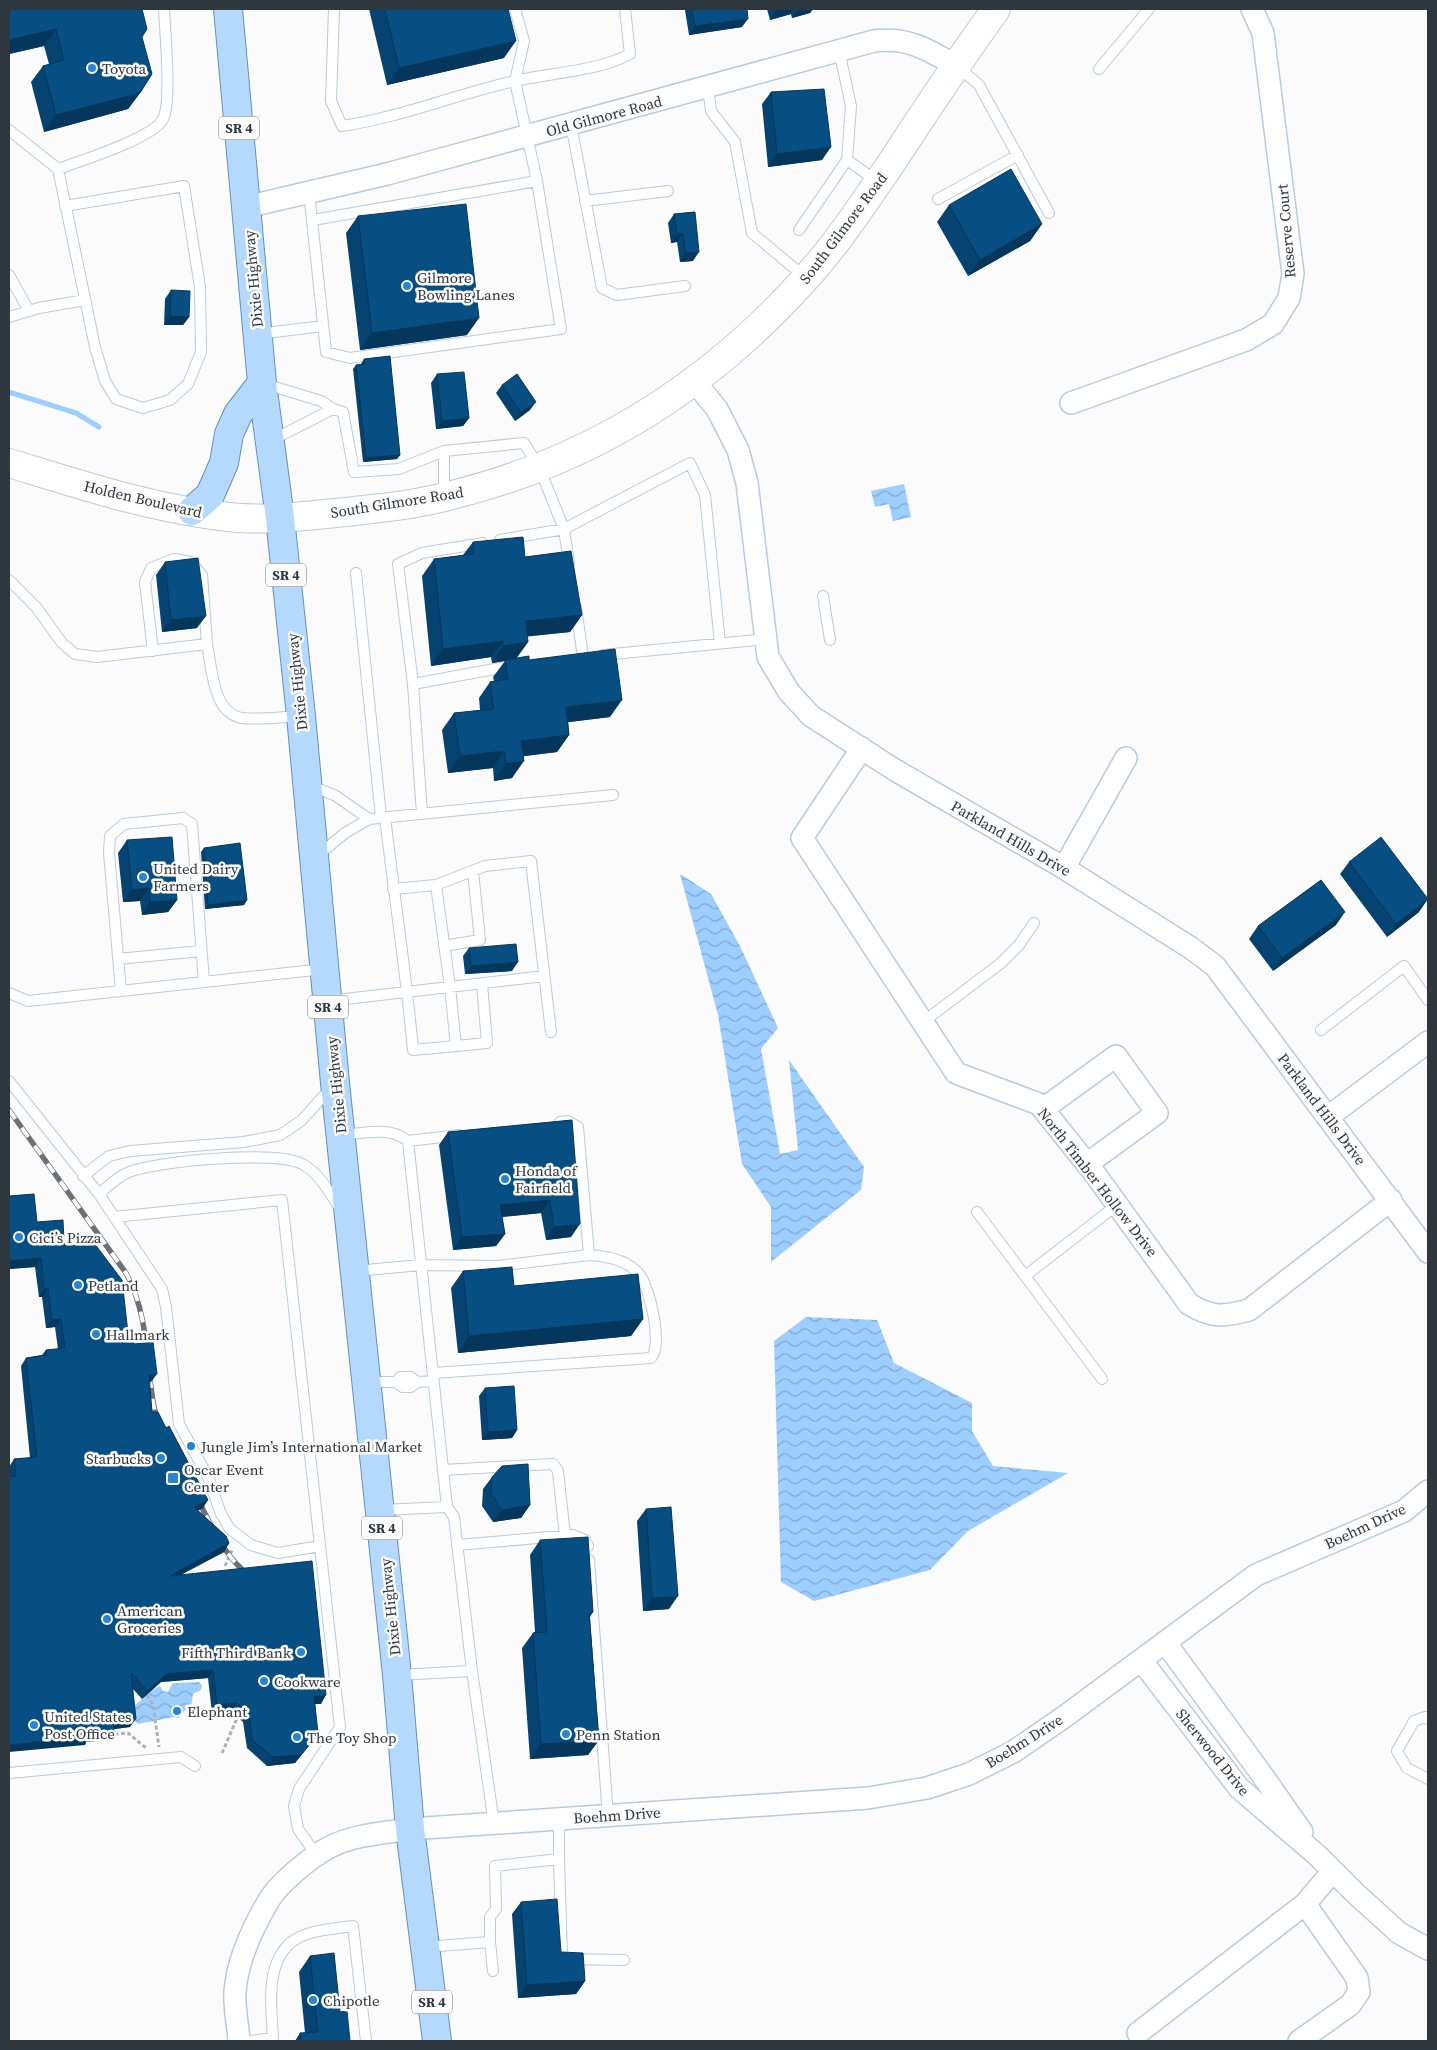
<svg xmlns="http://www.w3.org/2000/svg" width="1437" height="2050" viewBox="0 0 1437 2050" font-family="'Source Serif 4',serif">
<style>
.water{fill:url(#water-waves)}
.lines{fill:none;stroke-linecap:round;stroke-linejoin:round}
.stream{stroke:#9cceff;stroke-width:5}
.service-casing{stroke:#b7cbdf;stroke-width:12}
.minor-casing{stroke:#b7cbdf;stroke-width:24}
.secondary-casing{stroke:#b7cbdf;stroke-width:30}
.primary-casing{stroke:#6590b9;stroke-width:30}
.path{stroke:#aeb1b4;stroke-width:3;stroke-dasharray:4 2.5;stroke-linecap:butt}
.service{stroke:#fff;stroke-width:10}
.minor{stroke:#fff;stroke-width:21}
.secondary{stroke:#fff;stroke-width:28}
.primary{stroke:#b4d9fd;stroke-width:28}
.rail-casing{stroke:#6b7176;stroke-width:5.5}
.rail{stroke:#fbfbfb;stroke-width:4;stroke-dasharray:11;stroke-linecap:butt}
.wall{fill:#064371}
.shaded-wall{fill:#05375c}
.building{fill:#074e83;stroke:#05375c}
.poi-dot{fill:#2784d1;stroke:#fbfbfb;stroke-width:2}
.labels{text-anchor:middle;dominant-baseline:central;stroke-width:5;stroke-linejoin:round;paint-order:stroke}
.shield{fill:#fbfbfb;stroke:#6c7177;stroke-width:1}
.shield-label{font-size:14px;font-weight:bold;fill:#2e363e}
.poi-label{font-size:15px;fill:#2e363e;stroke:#fbfbfb;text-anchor:start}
.street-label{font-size:15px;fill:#2e363e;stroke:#fbfbfb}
</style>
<defs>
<pattern id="water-waves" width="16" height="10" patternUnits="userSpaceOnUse" patternTransform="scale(1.25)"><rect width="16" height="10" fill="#9cceff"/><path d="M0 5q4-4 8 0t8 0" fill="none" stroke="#80a8d0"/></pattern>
</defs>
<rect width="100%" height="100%" fill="#fbfbfb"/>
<path class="water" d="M904,484L911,517L893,521L889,504L875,507L871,491Z
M680,874L711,894L740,946L778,1028L761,1049L780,1154L798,1150L789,1060L864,1167L861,1190L771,1262V1207L742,1164L718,1015Z
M806,1317L877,1320L894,1363L972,1403V1431L993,1466L1068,1473L968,1531L930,1570L814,1601L781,1582L774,1341Z
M199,1682L202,1685L201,1690L193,1694L191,1707L184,1711L179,1718L174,1717L138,1724L135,1721L134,1706L154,1689L160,1686L163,1691L168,1692L172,1684C179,1682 190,1683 199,1682Z"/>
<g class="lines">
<path class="stream" d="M9,392L76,413L99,427"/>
<defs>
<path id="service" d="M334,9L331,101L342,126C402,117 457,94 515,81C553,72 596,72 630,54L625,9
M515,9L524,41L515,81L537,181
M957,66L979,85L1049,213
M1099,69L1149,9
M708,87L711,111L735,142L752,233L806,278
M571,124L602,288L617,295L685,286
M9,130L58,169C80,161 154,138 163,119C172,101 165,33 164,9
M847,160L877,181
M58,169L95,347L105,381L116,399L143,408L170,400L188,384L201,352L200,287L184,186L65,206
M309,192L326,352L350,358L561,329L537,181L313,220
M938,199L1018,155
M585,201L668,191
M799,230L847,160L851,106L839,50
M9,275L29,311
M9,317L39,308L85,300
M258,334L323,326
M265,384L321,401L333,409L343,412L354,472L399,469L444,451L524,443L539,467L564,529L569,563
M272,440L333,409
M444,451V495
M500,540L564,529L690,463L705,495L720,643
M483,543L422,553L398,564L413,684L511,666
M356,573L381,817
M9,580L36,607L62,643L75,654L97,657L207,644C212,667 212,713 242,718C259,720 283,717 301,716
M823,596L830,640
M576,607L583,657
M153,651L145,582L151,568L174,559L191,562L202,575L207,644
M603,655L766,639
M413,684L422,814
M310,785L336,796L369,819
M385,817C394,894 406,972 413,1050L456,1046L450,987L436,885L393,889
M317,856L345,833L369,819L613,795
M436,885L485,866L531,861L551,1032
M444,946L480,940L473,871
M118,959L201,951
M121,991L109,853L110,836L124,824L183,818L192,824L204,982
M9,993L28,1001L324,969
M328,1001L544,976
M923,1022L1001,963L1019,945L1034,923
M1321,1030L1404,966L1428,1000
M456,1046L487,1043L482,984
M9,1081L99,1194L162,1289L166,1307L179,1424L208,1477L221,1514L230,1529L251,1545L278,1553L320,1546
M343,1135C364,1133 390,1126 408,1141L447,1507
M408,1141L459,1135
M83,1176L109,1156L130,1151L244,1142L280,1135L301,1121L331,1088
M99,1194C108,1186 117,1177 129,1172C157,1161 277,1150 302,1164C320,1173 330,1194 341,1210
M977,1212L1025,1276
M114,1217L282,1200L340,1727L299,1789L294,1806L298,1829L317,1856
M355,1271L421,1265L498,1266L589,1255L578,1127L568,1121L560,1122
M433,1373L651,1358C663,1345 650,1287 639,1274C628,1260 605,1256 589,1255
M1102,1379L1025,1276L1117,1205
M369,1382H396L402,1387H411L417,1382L434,1381
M396,1382L400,1377H411L417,1382
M443,1470L553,1464L558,1471L565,1536
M381,1510L447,1507L454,1517L472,1671L494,1824
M457,1545L573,1535L585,1540L588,1546
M589,1560L608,1816
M398,1675L472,1671
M1428,1719L1425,1717L1414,1721L1397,1751L1407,1768L1428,1779
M9,1773L181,1757L195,1766
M559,1820V1859
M490,1942V1917L496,1909L495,1866L559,1859L562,1959L624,1960
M425,1947L490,1942L493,1971
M251,2041L273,2038C271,2002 263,1948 307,1934C322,1929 338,1928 353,1926L366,2041"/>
<path id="minor" d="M246,207L387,174L874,41C908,37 927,49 956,66
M695,382L717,409L738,450L747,483L768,657L789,692L811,716L895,770L1064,868L1191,948L1215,966L1428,1252
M1071,403L1246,340L1273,324L1289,298L1293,274L1263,33L1252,9
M862,748L802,838L956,1073L1039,1104L1095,1174L1189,1304C1212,1318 1223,1317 1249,1310L1391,1200
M1064,868L1126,758
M1043,1109L1116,1056L1157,1113L1087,1164
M1328,1117L1428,1042
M1165,1642L1260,1772L1302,1832
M1141,1660L1239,1788L1317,1855L1354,1892L1399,1933L1428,1949
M1138,2033L1305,1904L1333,1871
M239,2041C238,2025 234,2008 235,1992C237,1961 253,1927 269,1900C279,1883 311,1857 328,1848C352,1835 383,1833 410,1829L868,1798L927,1788L969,1774L1013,1752L1064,1717L1256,1575L1404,1511L1428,1491
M1299,2041L1350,2005L1359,1992L1357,1978L1305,1904"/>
<path id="secondary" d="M9,463C78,484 147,507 220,516C262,522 304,516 346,512C380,508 415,505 448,496C589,462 707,388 804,280C838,243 866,200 894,159C927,108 961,58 996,9"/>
<path id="primary" d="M228,9L262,383L280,518L301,716L335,1083L397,1675L410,1829L437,2041
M192,511L210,495L224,463L229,434L238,414L262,383"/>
</defs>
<use href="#service" class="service-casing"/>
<use href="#minor" class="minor-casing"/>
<use href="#secondary" class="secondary-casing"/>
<use href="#primary" class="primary-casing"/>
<path class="path" d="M225,1566L233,1548
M147,1695L153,1705L159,1747
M108,1735L128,1733L146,1748
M222,1753L238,1716"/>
<use href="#service" class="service"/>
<use href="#minor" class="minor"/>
<use href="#secondary" class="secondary"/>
<use href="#primary" class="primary"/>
<defs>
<path id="rail" d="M9,1110L126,1273C144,1306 146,1342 150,1379C152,1395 153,1410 159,1425
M196,1496C211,1524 223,1556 250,1576"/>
</defs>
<use href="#rail" class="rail-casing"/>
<use href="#rail" class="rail"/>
</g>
<path class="wall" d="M9,9L142,37L140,93L128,109L44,132L31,82L43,66L49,64L44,46L9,54Z
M369,9H508L504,58L387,85Z
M686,9H747L742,27L689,35L685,10Z
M767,9H813L810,13L792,18L791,14L770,20Z
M771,92L822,160L768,167L762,104Z
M949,205L1042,224L1030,241L968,276L937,222Z
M695,212L693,261L680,262L677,242L671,243L668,223L674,214Z
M358,216L467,335L360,350L346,233Z
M171,290L189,317L183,325H164L165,299Z
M364,359L400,455L397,459L363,462L353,369L356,365L361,364Z
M437,374L469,418L463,426L436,429L431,383Z
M502,385L530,410L515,421L496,393Z
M473,542L525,557L582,615L570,632L527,636L528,642L516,658L529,660L610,717L568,722L569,735L557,752L523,756L512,778L494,781L493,768L448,773L442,730L454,713L480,710L479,698L490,682L494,681L493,677L505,661L492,663L491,657L431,666L422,576L434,559L463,555Z
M165,562L197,628L162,632L156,575Z
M127,840L177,900L168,912L142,915L140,901L123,902L118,853Z
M204,848L247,900L244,905L205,909L201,852Z
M1349,862L1419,912L1387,937L1340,874Z
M1336,925L1273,971L1249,939L1258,926Z
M469,948L512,971L465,974L463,956Z
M572,1120L571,1237L546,1240L541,1213L502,1217L505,1234L496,1246L453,1250L439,1145L448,1132Z
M9,1196L37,1222L64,1242L129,1342L134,1344L151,1382L149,1383L152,1412L203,1508L197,1511L229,1543L224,1552L181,1574L321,1704H315L318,1734L295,1763L267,1766L247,1748L243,1722L231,1711L212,1713L208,1678L161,1682L142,1699L133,1689L130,1727L114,1729L108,1740L86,1742L85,1745L9,1477V1467L14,1459L30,1458L21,1366L26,1358L42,1355L46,1350L58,1349L55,1327L46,1328L42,1297H39L35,1267L9,1269Z
M463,1271L514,1286L643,1319L631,1336L458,1353L451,1288Z
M485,1388L517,1430L512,1438L482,1440L479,1396Z
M492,1477L530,1505L521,1518L493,1522L482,1506L483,1489Z
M646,1509L669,1609L643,1611L637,1521Z
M540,1540L593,1612L590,1617L599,1740L588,1755L530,1759L522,1648L533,1633L535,1632L530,1555Z
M521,1902L585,1981L576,1994L518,1998L512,1914Z
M310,1956L340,2012L350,2041H295L300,2033H305L299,1972Z"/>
<path class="shaded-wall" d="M784,9H794L791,14L770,20L776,11Z
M798,9H813L810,13L792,18Z
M748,19L742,27L689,35L695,26Z
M56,29L44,46L9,54V40Z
M516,41L504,58L387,85L399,68Z
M140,93L128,109L44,132L56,115Z
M831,147L822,160L768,167L777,154Z
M1042,224L1030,241L968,276L980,260Z
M683,233L677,242L671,243L677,234Z
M699,252L693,261L680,262L686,253Z
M170,316L189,317L183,325H164Z
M479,318L467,335L360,350L372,333Z
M536,402L530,410L515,421L521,412Z
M469,418L463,426L436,429L442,421Z
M400,455L397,459L363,462L366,458Z
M582,615L570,632L514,638L526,621Z
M206,616L197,628L162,632L171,620Z
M503,641L491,657L431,666L443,649Z
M528,642L516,659L492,663L503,646Z
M622,700L610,717L554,724L566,707Z
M569,735L557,752L510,758L521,741Z
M504,751L493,768L448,773L460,756Z
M524,761L512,778L494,781L506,764Z
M149,888L140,901L123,902L132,890Z
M1428,899L1419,912L1387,937L1396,924Z
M177,900L168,912L142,915L150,902Z
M247,900L244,905L205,909L208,905Z
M1345,912L1336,925L1273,971L1282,958Z
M518,962L512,971L465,974L471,966Z
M550,1200L541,1213L491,1218L500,1205Z
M580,1224L571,1237L546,1240L554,1227Z
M505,1234L496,1246L453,1250L462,1237Z
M41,1258L35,1267L9,1269V1261Z
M48,1288L42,1297H39L44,1289Z
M61,1319L55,1327L46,1328L52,1320Z
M643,1319L631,1336L458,1353L469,1336Z
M157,1374L151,1382L143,1383L149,1375Z
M517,1430L512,1438L482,1440L488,1432Z
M208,1500L203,1508L188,1516L194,1507Z
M530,1505L521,1518L493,1522L502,1510Z
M229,1543L224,1552L164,1584L170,1576Z
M678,1596L669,1609L643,1611L652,1598Z
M213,1670L208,1678L161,1682L142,1699L148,1691L166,1674Z
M326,1695L321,1704H309L314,1696Z
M237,1703L231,1711L212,1713L217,1705Z
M136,1719L130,1727L107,1730L113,1721Z
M114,1732L108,1740L86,1742L85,1745L9,1752V1745Z
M318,1734L295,1763L267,1766L273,1757Z
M599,1740L588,1755L530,1759L541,1744Z
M585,1981L576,1994L518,1998L527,1985Z"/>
<path class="building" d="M9,9H142L147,29L142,37L152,74L140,93L56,115L43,66L64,60L56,29L9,40Z
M385,9H508L516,41L399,68Z
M692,9H747L748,19L695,26Z
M775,9H784L776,11Z
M824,89L831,147L777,154L771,92Z
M1011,169L1042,224L980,260L949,205Z
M466,204L479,318L372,333L358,216Z
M695,212L699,252L686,253L683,233L677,234L674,214Z
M171,290L190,291L189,317L170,316Z
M390,356L400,455L366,458L356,365L365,364L364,359Z
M464,372L469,418L442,421L437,374Z
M517,374L536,402L521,412L502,385Z
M523,537L525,557L571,551L582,615L526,621L528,642L503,646V641L443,649L434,559L474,554L473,542Z
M198,558L206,616L171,620L165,562Z
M615,649L622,700L566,707L569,735L521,741L524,761L506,764L504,751L460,756L454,713L494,709L490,682L508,679L505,660L529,656V660Z
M172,837L177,900L150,902L149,888L132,890L127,840Z
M1381,837L1428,899L1396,924L1349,862Z
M240,843L247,900L208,905L204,848Z
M1321,880L1345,912L1282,958L1258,926Z
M516,944L518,962L471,966L469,948Z
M572,1120L580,1224L554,1227L550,1200L500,1205L505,1234L462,1237L448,1132Z
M34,1194L37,1222L63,1220L64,1242L91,1239L122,1280L129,1342L134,1341V1344L153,1342L157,1374L149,1375L152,1412H158L166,1428L169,1426L208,1500L194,1507L226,1536L229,1543L170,1576L312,1561L326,1695L314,1696L318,1734L301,1755L273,1757L252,1740L249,1713L237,1703L217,1705L213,1670L166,1674L148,1691L131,1673L136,1719L113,1721L114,1732L90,1734L91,1736L9,1745V1477L16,1476L14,1459L37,1457L26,1358L47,1355L46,1350L65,1348L61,1319L52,1320L48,1288L44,1289L41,1258L9,1261V1196Z
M512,1267L514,1286L638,1274L643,1319L469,1336L463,1271Z
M514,1386L517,1430L488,1432L485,1388Z
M528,1464L530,1505L502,1510L491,1493L492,1477L502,1466Z
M671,1507L678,1596L652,1598L646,1509Z
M588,1537L593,1612L589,1613L599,1740L541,1744L533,1633L547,1632L540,1540Z
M557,1899L561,1952L583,1953L585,1981L527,1985L521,1902Z
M334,1953L340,2012L347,2011L350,2041H301L300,2033L318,2032L310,1956Z"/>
<g class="poi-dot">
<circle cx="92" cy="68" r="5"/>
<circle cx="407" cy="286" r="5"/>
<circle cx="143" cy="877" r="5"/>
<circle cx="505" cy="1179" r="5"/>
<circle cx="19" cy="1237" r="5"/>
<circle cx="78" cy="1285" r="5"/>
<circle cx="96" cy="1334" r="5"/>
<circle cx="191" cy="1446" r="5"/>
<circle cx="161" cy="1458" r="5"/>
<rect x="167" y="1472" width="12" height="12" rx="2.5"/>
<circle cx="107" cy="1619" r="5"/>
<circle cx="301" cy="1652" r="5"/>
<circle cx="264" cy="1681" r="5"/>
<circle cx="177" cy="1711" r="5"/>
<circle cx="34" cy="1725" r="5"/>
<circle cx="566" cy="1734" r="5"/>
<circle cx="297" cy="1737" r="5"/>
<circle cx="313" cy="2000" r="5"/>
</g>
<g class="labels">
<g class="shield">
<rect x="219" y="116.5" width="40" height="23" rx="4"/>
<rect x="266" y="563.5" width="40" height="23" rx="4"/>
<rect x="308" y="995.5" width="40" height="23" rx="4"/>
<rect x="362" y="1516.5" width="40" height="23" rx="4"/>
<rect x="412" y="1990.5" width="40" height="23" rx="4"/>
</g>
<g class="shield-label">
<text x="239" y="128">SR 4</text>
<text x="286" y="575">SR 4</text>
<text x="328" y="1007">SR 4</text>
<text x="382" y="1528">SR 4</text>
<text x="432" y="2002">SR 4</text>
</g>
<g class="poi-label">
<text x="102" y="68">Toyota</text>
<text x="417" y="277">Gilmore<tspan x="417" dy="17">Bowling Lanes</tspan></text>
<text x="153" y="868">United Dairy<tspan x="153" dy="17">Farmers</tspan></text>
<text x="515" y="1170">Honda of<tspan x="515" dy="17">Fairfield</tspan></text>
<text x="29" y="1237">Cici’s Pizza</text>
<text x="88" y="1285">Petland</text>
<text x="106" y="1334">Hallmark</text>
<text x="201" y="1446">Jungle Jim’s International Market</text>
<text x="151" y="1458" text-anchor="end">Starbucks</text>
<text x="184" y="1469">Oscar Event<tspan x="184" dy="17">Center</tspan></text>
<text x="117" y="1610">American<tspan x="117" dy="17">Groceries</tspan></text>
<text x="291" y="1652" text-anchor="end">Fifth Third Bank</text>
<text x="274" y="1681">Cookware</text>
<text x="187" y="1711">Elephant</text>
<text x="44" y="1716">United States<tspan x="44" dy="17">Post Office</tspan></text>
<text x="576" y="1734">Penn Station</text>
<text x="307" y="1737">The Toy Shop</text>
<text x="323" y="2000">Chipotle</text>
</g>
<g class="street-label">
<text transform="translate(604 116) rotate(-15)">Old Gilmore Road</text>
<text transform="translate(843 228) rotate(-53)">South Gilmore Road</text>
<text transform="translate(1286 231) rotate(-95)">Reserve Court</text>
<text transform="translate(253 279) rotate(-95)">Dixie Highway</text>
<text transform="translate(143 499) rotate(13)">Holden Boulevard</text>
<text transform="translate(397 502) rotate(-9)">South Gilmore Road</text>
<text transform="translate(297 682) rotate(-96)">Dixie Highway</text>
<text transform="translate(1011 838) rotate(30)">Parkland Hills Drive</text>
<text transform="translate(336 1085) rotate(-96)">Dixie Highway</text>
<text transform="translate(1322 1109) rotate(53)">Parkland Hills Drive</text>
<text transform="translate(1098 1182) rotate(52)">North Timber Hollow Drive</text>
<text transform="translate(1365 1526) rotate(-25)">Boehm Drive</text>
<text transform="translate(390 1607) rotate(-96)">Dixie Highway</text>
<text transform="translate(1024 1741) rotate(-32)">Boehm Drive</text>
<text transform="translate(1213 1752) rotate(51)">Sherwood Drive</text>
<text transform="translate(617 1815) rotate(-4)">Boehm Drive</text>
</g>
</g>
<rect width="1437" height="2050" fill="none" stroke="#2e363e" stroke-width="20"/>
</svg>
